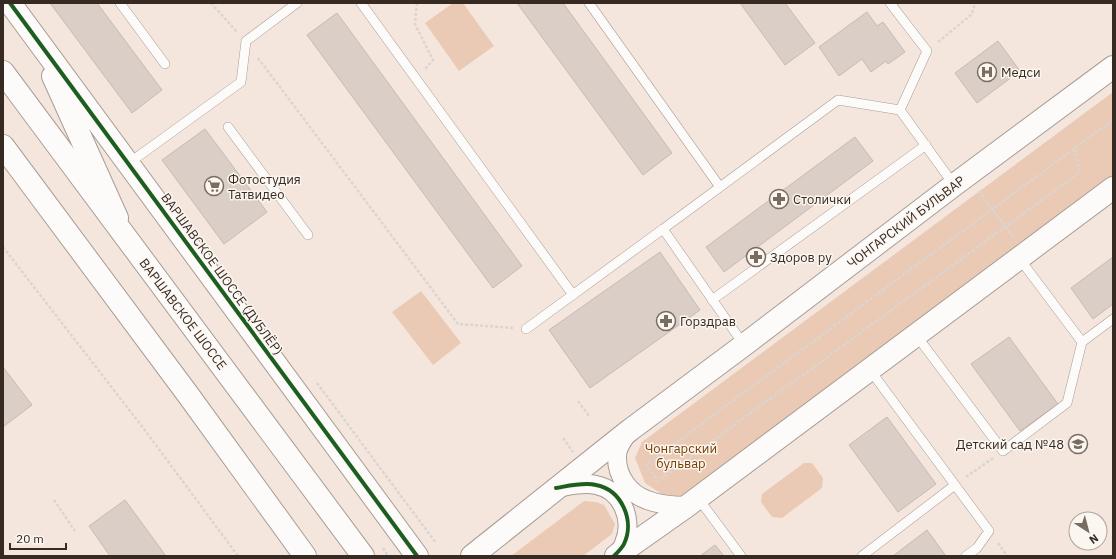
<svg xmlns="http://www.w3.org/2000/svg" width="1116" height="559" viewBox="0 0 1116 559" font-family="'IBM Plex Sans',sans-serif">
<style>
.green{fill:#eacab4}
.building{fill:#dacec6;stroke:#c6bab2}
.lines{fill:none;stroke-linecap:round;stroke-linejoin:round}
.lane-casing{stroke:#a89d95;stroke-width:10}
.street-casing{stroke:#a89d95;stroke-width:20}
.secondary-casing{stroke:#a89d95;stroke-width:24}
.primary-casing{stroke:#a89d95;stroke-width:24}
.path{stroke:#dad5d2;stroke-width:2.5;stroke-dasharray:3 2;stroke-linecap:butt}
.lane{stroke:#fdfbfa;stroke-width:9}
.street{stroke:#fdfbfa;stroke-width:18}
.secondary{stroke:#fdfbfa;stroke-width:22}
.primary{stroke:#fdfbfa;stroke-width:22}
.cycleway-casing{stroke:#fcf6f1;stroke-width:6}
.cycleway{stroke:#1b5e20;stroke-width:4}
.labels{text-anchor:middle;dominant-baseline:central;stroke-width:3;stroke-linejoin:round;paint-order:stroke}
.poi-label{font-size:13px;fill:#362a22;stroke:#fcf6f1;text-anchor:start}
.street-label{font-size:13px;fill:#362a22;stroke:#fcf6f1}
.park-label{font-size:13px;fill:#793d00;stroke:#fcf6f1}
</style>
<rect width="100%" height="100%" fill="#f4e6dd"/>
<path class="green" d="M453,3H463L494,46L459,71L425,23Z
M1113,92V175L684,497L665,496L645,483L635,458L642,442Z
M421,291L461,343L433,365L392,312Z
M804,463H812L823,478L822,488L782,518L772,517L761,502L762,494Z
M584,501L596,502L604,505L615,524L612,534L583,556H511Z"/>
<path class="building" d="M50,3H97L162,90L132,113Z
M517,3H563L672,153L643,175Z
M740,3H785L815,43L785,65Z
M867,12L877,26L883,22L905,52L888,64L886,61L871,72L862,59L839,76L819,47Z
M337,13L522,266L493,288L307,35Z
M998,41L1020,71L977,103L955,73Z
M205,129L267,212L224,244L162,160Z
M855,137L873,161L724,272L706,247Z
M660,252L700,310L590,388L549,330Z
M1113,257V304L1093,319L1071,288Z
M1009,337L1058,404L1020,431L971,364Z
M3,367L32,405L3,427Z
M887,417L936,484L898,512L849,445Z
M125,500L166,556H110L89,526Z
M927,530L946,556H893Z
M715,545L724,556H700Z"/>
<g class="lines">
<defs>
<path id="lane" d="M120,3L165,64
M361,3L573,295
M589,3L720,187
M890,3L927,51L900,110L954,185
M228,127L308,235
M129,163L241,82L246,41L297,3
M1019,258L1082,342L1113,319
M712,300L926,145
M526,329L663,229
M916,335L1003,451L1067,403L1082,342
M744,345L663,229L838,100L900,110
M870,370L989,531L977,548L966,556
M698,498L741,556
M862,556L955,485"/>
<path id="street" d="M628,433C623,440 616,448 617,458C617,477 630,494 647,500C660,505 674,506 687,506
M556,488C569,486 584,482 596,485C622,490 634,520 624,543C623,548 618,552 615,555"/>
<path id="secondary" d="M10,3L417,556
M53,76L117,218
M472,556L630,430L744,345L954,185L1113,67
M616,556L687,506L1113,188"/>
<path id="primary" d="M3,72L363,556
M3,146L189,396L305,556"/>
</defs>
<use href="#lane" class="lane-casing"/>
<use href="#street" class="street-casing"/>
<use href="#secondary" class="secondary-casing"/>
<use href="#primary" class="primary-casing"/>
<path class="path" d="M211,3L237,32
M417,3L415,24L433,60L425,69
M938,42L972,14L975,3
M258,58L458,324L514,328
M1075,149L1080,172L658,481L646,465L1113,120
M979,191L1014,238
M3,247L144,429L238,556
M317,383L436,543
M578,401L590,417
M563,438L573,452
M966,477L993,458
M54,500L75,531
M998,543L1007,556
M383,548L388,556"/>
<use href="#lane" class="lane"/>
<use href="#street" class="street"/>
<use href="#secondary" class="secondary"/>
<use href="#primary" class="primary"/>
<defs>
<path id="cycleway" d="M10,3L417,556
M556,488C568,486 584,482 596,485C622,490 635,521 624,544C622,548 618,552 614,556"/>
</defs>
<use href="#cycleway" class="cycleway-casing"/>
<use href="#cycleway" class="cycleway"/>
</g>
<defs>
<symbol id="hospital-ring" viewBox="-11 -11 22 22"><circle r="9.5" fill="#fcf6f1" stroke="#786c63" stroke-width="1.5"/><path d="M-5-5h3v3.5h4V-5h3V5h-3V1.5h-4V5h-3Z" fill="#786c63"/></symbol>
<symbol id="supermarket-ring" viewBox="-11 -11 22 22"><circle r="9.5" fill="#fcf6f1" stroke="#786c63" stroke-width="1.5"/><path d="M-6-5.5h2.5l.6 2H6L4.5 2H-2.5L-4.4-4H-6ZM-1.5 3.2a1.3 1.3 0 1 0 .1 0ZM3 3.2a1.3 1.3 0 1 0 .1 0Z" fill="#786c63"/></symbol>
<symbol id="pharmacy-ring" viewBox="-11 -11 22 22"><circle r="9.5" fill="#fcf6f1" stroke="#786c63" stroke-width="1.5"/><path d="M-2-6h4v4h4v4h-4v4h-4v-4h-4v-4h4Z" fill="#786c63"/></symbol>
<symbol id="school-ring" viewBox="-11 -11 22 22"><circle r="9.5" fill="#fcf6f1" stroke="#786c63" stroke-width="1.5"/><path d="M0-5L7-2L0 1L-7-2ZM-4 1L0 2.5L4 1V4Q0 6-4 4Z" fill="#786c63"/></symbol>
</defs>
<g fill-rule="evenodd">
<use href="#hospital-ring" x="976" y="61" width="22" height="22"/>
<use href="#supermarket-ring" x="203" y="175" width="22" height="22"/>
<use href="#pharmacy-ring" x="768" y="188" width="22" height="22"/>
<use href="#pharmacy-ring" x="745" y="246" width="22" height="22"/>
<use href="#pharmacy-ring" x="655" y="310" width="22" height="22"/>
<use href="#school-ring" x="1067" y="433" width="22" height="22"/>
</g>
<g class="labels">
<g class="poi-label">
<text x="1001" y="72">Медси</text>
<text x="228" y="179">Фотостудия<tspan x="228" dy="15">Татвидео</tspan></text>
<text x="793" y="199">Столички</text>
<text x="770" y="257">Здоров ру</text>
<text x="680" y="321">Горздрав</text>
<text x="1064" y="444" text-anchor="end">Детский сад №48</text>
</g>
<g class="street-label">
<text transform="translate(906 222) rotate(-37)">ЧОНГАРСКИЙ БУЛЬВАР</text>
<text transform="translate(222 274) rotate(54)">ВАРШАВСКОЕ ШОССЕ (ДУБЛЁР)</text>
<text transform="translate(183 314) rotate(53)">ВАРШАВСКОЕ ШОССЕ</text>
</g>
<g class="park-label">
<text x="681" y="448">Чонгарский<tspan x="681" dy="15">бульвар</tspan></text>
</g>
</g>
<rect width="1116" height="559" fill="none" stroke="#362a22" stroke-width="8"/>
<g transform="translate(1088 531) rotate(144)"><circle r="19" fill="#fcf6f1" stroke="#ada49e"/>
<path d="M0-3L7 15L0 10L-7 15Z" fill="#786c63"/>
<text y="-6" font-size="11" font-weight="bold" text-anchor="middle" fill="#362a22">N</text>
</g>
<path d="M10 543v6h56v-6" fill="none" stroke="#362a22" stroke-width="2"/>
<text x="16" y="543" font-size="12" fill="#362a22" stroke="#fcf6f1" stroke-width="3" paint-order="stroke">20 m</text>
</svg>
